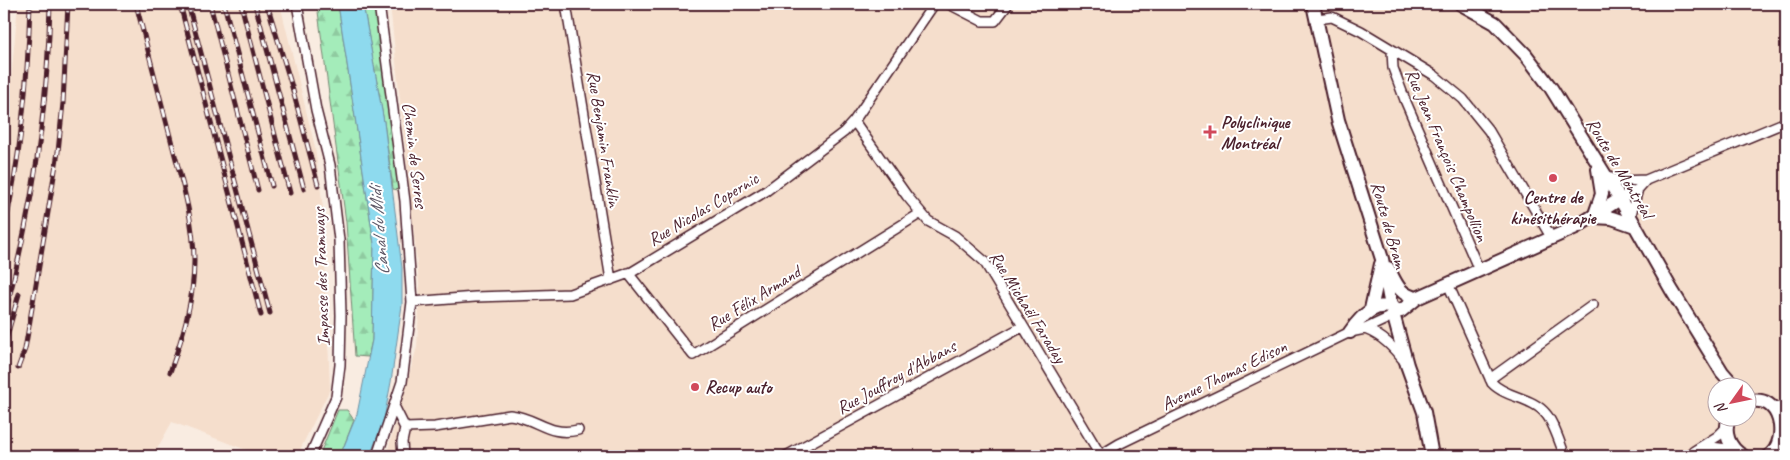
<svg xmlns="http://www.w3.org/2000/svg" width="1790" height="460" viewBox="0 0 1790 460" font-family="Caveat,sans-serif">
<style>
.built{fill:#f5decc;fill-rule:evenodd}
.forest{fill:url(#forest-firs);stroke:#778672}
.water{fill:#8edaee;stroke:#738fa0}
.lines{fill:none;stroke-linecap:round;stroke-linejoin:round}
.street-casing{stroke:#4a1f2b;stroke-width:12}
.secondary-casing{stroke:#4a1f2b;stroke-width:16}
.street{stroke:#fff;stroke-width:9}
.secondary{stroke:#fff;stroke-width:12}
.rail-casing{stroke:#4a1f2b;stroke-width:5}
.rail{stroke:#fff;stroke-width:3;stroke-dasharray:9;stroke-linecap:butt}
.poi-dot{fill:#d1495b;stroke:#fff;stroke-width:2}
.labels{text-anchor:middle;dominant-baseline:central;stroke-width:4;stroke-linejoin:round;paint-order:stroke}
.poi-label{font-size:18px;font-weight:bold;fill:#4a1f2b;stroke:#fff;text-anchor:start}
.street-label{font-size:18px;fill:#4a1f2b;stroke:#fff}
.water-label{font-size:19px;font-style:italic;fill:#5e5766;stroke:#fff}
</style>
<defs>
<pattern id="forest-firs" width="22" height="20" patternUnits="userSpaceOnUse" patternTransform="scale(1.25)"><rect width="22" height="20" fill="#a4ecba"/><path d="M5 1l3.5 6h-7zM16 11l3.5 6h-7z" fill="#8fcaa0"/></pattern>
</defs>
<rect width="100%" height="100%" fill="#f9ece1"/>
<filter id="ink" filterUnits="userSpaceOnUse"><feTurbulence type="fractalNoise" baseFrequency=".02" numOctaves="2"/><feDisplacementMap in="SourceGraphic" scale="10" xChannelSelector="R" yChannelSelector="G"/><feConvolveMatrix kernelMatrix="1 2 1 2 8 2 1 2 1" color-interpolation-filters="sRGB"/></filter>
<g filter="url(#ink)">
<path class="built" d="M18,4H280L315,147L323,208L330,389L297,456H263L172,422L153,456H4V139L11,80Z
M390,4H1786V456H386L417,347L420,292ZM1718,388H1748V418H1718Z"/>
<path class="forest" d="M317,4H338L374,244L372,340L368,357L355,356L346,222Z
M363,4H375L400,181L398,190L393,189L384,122Z
M338,410H347L354,420L340,456H319Z"/>
<path class="water" d="M338,4H363L384,122L402,268V305L391,382L384,419L370,456H340L357,414L372,340L374,244Z"/>
<g class="lines">
<defs>
<path id="street" d="M297,4L316,110L330,165L339,240L341,315L340,365L336,397L310,456
M566,4L611,280
M949,4L982,21H995L1008,4
M1317,19L1332,17L1361,31L1434,75L1463,99L1489,131L1551,237
M1392,51L1393,68L1405,100L1479,270
M854,121L907,196L928,221L955,236L984,261L1101,456
M1605,176L1619,181L1646,180L1786,122
M1620,199L1638,189L1646,180
M1630,218L1638,189
M628,273L693,355L921,213
M1448,284L1492,383C1506,398 1533,397 1546,414C1554,423 1560,444 1565,456
M412,302L475,297L570,294L632,272L766,191L844,132L854,121L934,4
M1365,329C1383,336 1393,347 1405,362
M1490,379L1593,305
M394,406L405,428L435,427L510,415C538,418 548,437 578,430
M1775,407L1786,409
M1704,446L1734,450
M377,456L402,382L412,302L405,201L379,4
M403,456L402,442L405,428
M786,456L1022,327
M1099,456L1119,444L1350,332L1365,329L1399,313
M1689,456L1694,451L1718,436L1726,428"/>
<path id="secondary" d="M1313,4L1338,120L1382,259L1391,306L1407,365L1424,412L1432,456
M1461,4L1495,23L1526,55L1551,88L1620,199L1671,289L1722,372L1736,388
M1594,217L1602,194L1598,169
M1594,217L1612,218L1635,226
M1388,268C1396,283 1399,295 1417,298
M1371,309L1381,264
M1401,311L1417,298L1576,227L1620,199
M1350,332C1362,315 1377,299 1398,310
M1748,402C1781,392 1790,440 1769,456
M1729,418C1723,433 1729,448 1743,456"/>
</defs>
<use href="#street" class="street-casing"/>
<use href="#secondary" class="secondary-casing"/>
<use href="#street" class="street"/>
<use href="#secondary" class="secondary"/>
<defs>
<path id="rail" d="M136,4C148,51 160,98 172,144C182,182 194,221 194,261C194,300 183,336 170,372
M180,4L261,315
M188,4L270,313
M210,4L258,190
M224,4L272,186
M241,4L290,193
M255,4L304,189
M267,4L292,87L318,185
M4,231C21,156 28,80 30,4
M4,317C32,213 48,111 50,4
M4,346L19,294
M18,368L25,349L29,326L58,152L63,103L68,4"/>
</defs>
<use href="#rail" class="rail-casing"/>
<use href="#rail" class="rail"/>
</g>
</g>
<g class="poi-dot">
<path d="M1207.5 124.5h5v5h5v5h-5v5h-5v-5h-5v-5h5z"/>
<circle cx="1553" cy="178" r="5"/>
<circle cx="695" cy="387" r="5"/>
</g>
<g class="labels">
<g class="poi-label">
<text x="1221" y="122">Polyclinique<tspan x="1221" dy="21">Montréal</tspan></text>
<text x="1553" y="197" text-anchor="middle">Centre de<tspan x="1553" dy="21">kinésithérapie</tspan></text>
<text x="705" y="387">Recup auto</text>
</g>
<g class="street-label">
<text transform="translate(604 139) rotate(81)">Rue Benjamin Franklin</text>
<text transform="translate(415 155) rotate(83)">Chemin de Serres</text>
<text transform="translate(1447 155) rotate(67)">Rue Jean François Champollion</text>
<text transform="translate(1620 168) rotate(59)">Route de Montréal</text>
<text transform="translate(703 209) rotate(-31)">Rue Nicolas Copernic</text>
<text transform="translate(1389 225) rotate(74)">Route de Bram</text>
<text transform="translate(321 277) rotate(-92)">Impasse des Tramways</text>
<text transform="translate(754 298) rotate(-32)">Rue Félix Armand</text>
<text transform="translate(1028 307) rotate(58)">Rue Michaël Faraday</text>
<text transform="translate(1224 375) rotate(-26)">Avenue Thomas Edison</text>
<text transform="translate(896 377) rotate(-29)">Rue Jouffroy d'Abbans</text>
</g>
<g class="water-label">
<text transform="translate(379 231) rotate(-95)">Canal du Midi</text>
</g>
</g>
<rect width="1790" height="460" fill="none" stroke="#fff" stroke-width="20"/>
<rect x="10" y="10" width="1770" height="440" fill="none" stroke="#4a1f2b" stroke-width="2" filter="url(#ink)"/>
<g transform="translate(1732 402) rotate(237)"><circle r="24" fill="#ffffff" stroke="#b7a5aa"/>
<path d="M0-4L9 19L0 12L-9 19Z" fill="#d1495b"/>
<text y="-8" font-size="14" font-weight="bold" text-anchor="middle" fill="#4a1f2b">N</text>
</g>
</svg>
